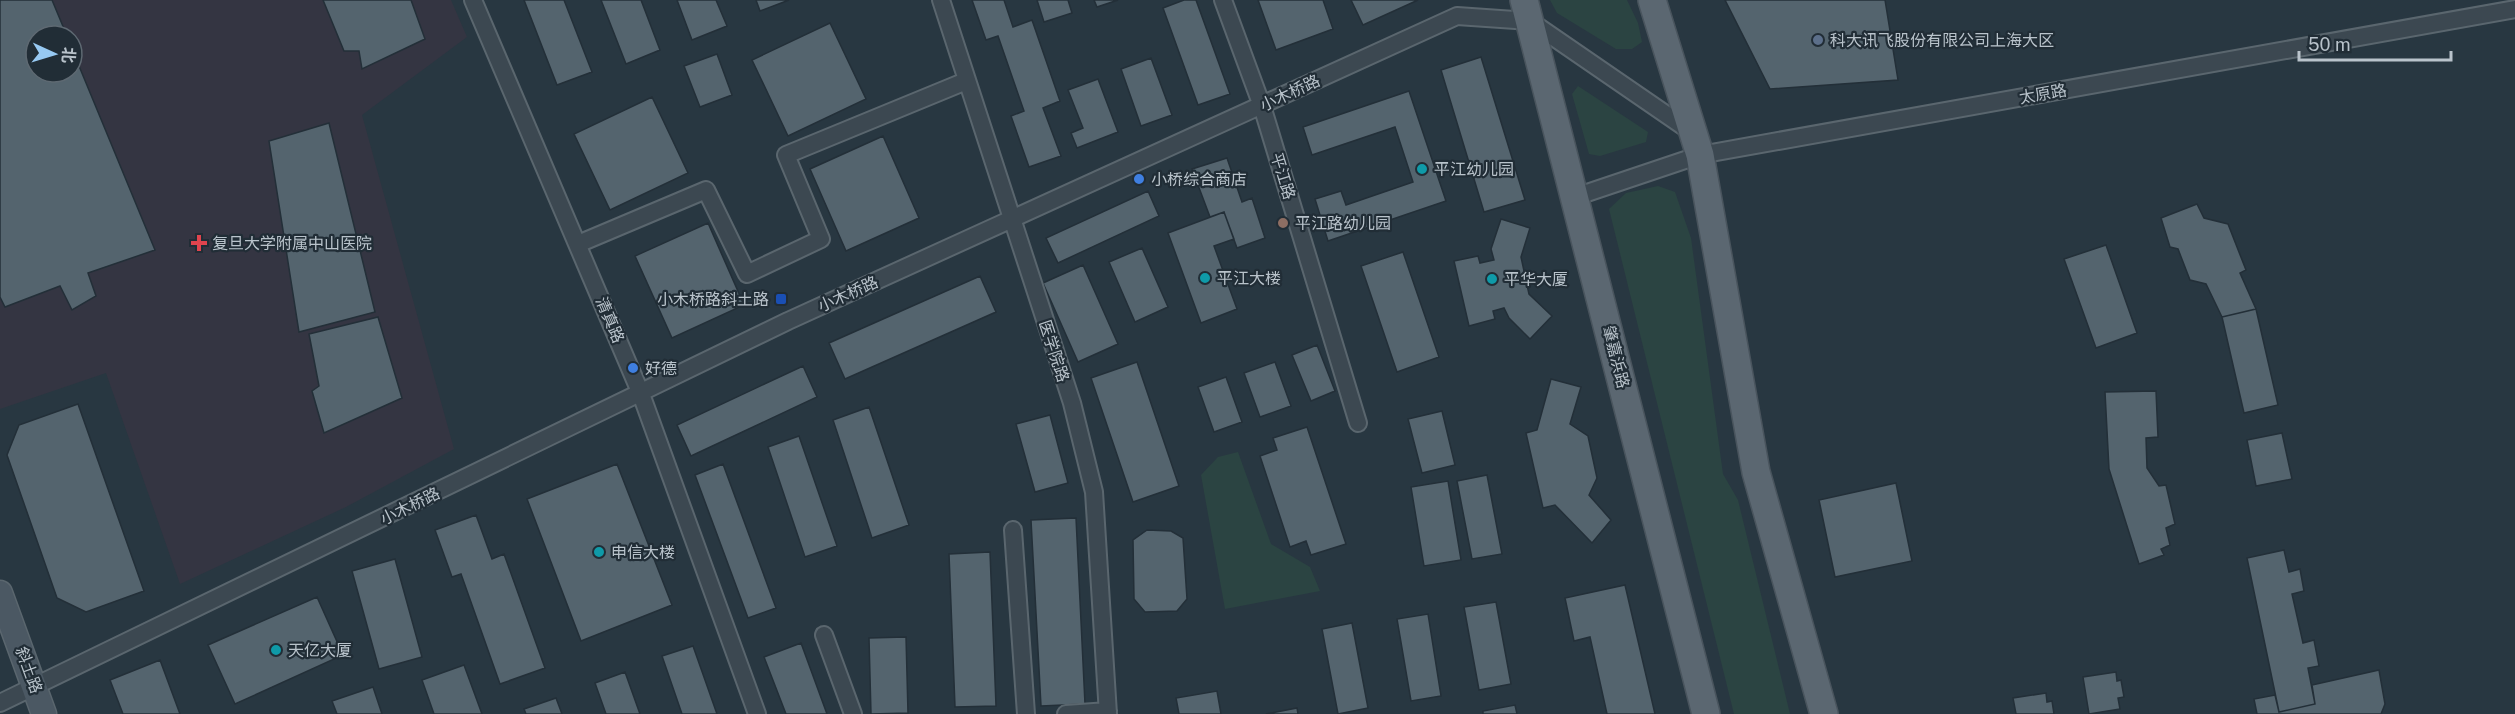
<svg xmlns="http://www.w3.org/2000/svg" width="2515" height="714" viewBox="0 0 2515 714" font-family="'Public Sans','Noto Sans SC',sans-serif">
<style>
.medical{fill:#343542;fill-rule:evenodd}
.green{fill:#2b4442}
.building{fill:#54646e;stroke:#232f38;stroke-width:1.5}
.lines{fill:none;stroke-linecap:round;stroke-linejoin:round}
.street-casing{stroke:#5a666e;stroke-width:20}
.secondary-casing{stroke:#5a666e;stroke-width:27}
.primary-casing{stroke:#49545d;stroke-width:30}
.street{stroke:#3c4851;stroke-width:16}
.secondary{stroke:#4b5863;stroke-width:24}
.primary{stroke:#5b6771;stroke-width:27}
.service-dot{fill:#5c6f8a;stroke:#212d36;stroke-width:2}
.culture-dot{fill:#0f9aa8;stroke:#212d36;stroke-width:2}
.shop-dot{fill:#3f7fe0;stroke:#212d36;stroke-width:2}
.education-dot{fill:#8d6e63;stroke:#212d36;stroke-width:2}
.health-dot{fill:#e0444e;stroke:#212d36;stroke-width:2}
.transit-dot{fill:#1a4fb4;stroke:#212d36;stroke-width:2}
.labels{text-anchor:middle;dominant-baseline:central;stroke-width:4.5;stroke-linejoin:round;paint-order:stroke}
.poi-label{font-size:16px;fill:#b9c3cb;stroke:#212d36;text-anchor:start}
.street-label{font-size:16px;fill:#b9c3cb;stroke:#212d36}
</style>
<rect width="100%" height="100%" fill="#283741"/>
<path class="medical" d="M0,0H451L467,37L362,115L454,449L346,507L180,584L106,373L0,409ZM36,36H72V72H36Z"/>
<path class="green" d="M1550,0H1627L1638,23L1642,42L1632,49H1616L1557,13Z
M1578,86L1648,132L1646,142L1600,156L1589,154L1572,94Z
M1658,186L1675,192L1691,238L1723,474L1738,500L1790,714H1734L1609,209L1626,193Z
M1238,452L1271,544L1310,567L1320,591L1225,609L1201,475L1218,457Z"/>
<path class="building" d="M0,0H52L67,36H36V72H72V49L155,250L88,273L96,296L72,310L60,286L5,307L0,297Z
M323,0H411L425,39L362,69L359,51H344Z
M524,0H564L592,72L557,85Z
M601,0H641L660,50L626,64Z
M677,0H716L727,26L692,40Z
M756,0H789L760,11Z
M972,0H1004L1013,27L1032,20L1060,101L1043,108L1061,156L1029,167L1011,116L1024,111L998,36L986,40Z
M1037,0H1068L1072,13L1044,22Z
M1094,0H1118L1097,7Z
M1184,0H1196L1230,94L1198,105L1163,8Z
M1258,0H1323L1333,29L1276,50Z
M1351,0H1418L1363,25Z
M1725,0H1885L1898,80L1770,89Z
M830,23L866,99L788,136L752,60Z
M717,54L732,95L700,107L684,66Z
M1481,57L1525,200L1484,212L1441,70Z
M1151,58L1172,115L1141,126L1121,69Z
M1098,79L1118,132L1077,148L1071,133L1083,128L1068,90Z
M1409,91L1446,201L1328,241L1315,199L1341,191L1346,205L1413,182L1395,127L1312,155L1303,127Z
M652,97L688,173L610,210L574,134Z
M329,123L375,312L299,332L269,141Z
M883,136L919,218L846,251L810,169Z
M1227,158L1242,202L1252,198L1265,238L1237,248L1224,212L1210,217L1192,169Z
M1148,191L1159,216L1058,263L1046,238Z
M2197,204L2204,218L2228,224L2246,270L2240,273L2256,309L2222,317L2206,284L2190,280L2178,249L2170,247L2161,218Z
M1224,212L1234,239L1214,246L1237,309L1201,323L1168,233Z
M1501,219L1530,228L1521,257L1529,294L1552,316L1530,339L1509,318L1504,308L1493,311L1495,319L1469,326L1454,261L1478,256L1480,263L1494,260L1491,249Z
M708,223L744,305L672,338L635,256Z
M2106,245L2137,333L2096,348L2064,259Z
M1142,248L1168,307L1135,322L1109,262Z
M1403,252L1439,357L1397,372L1361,266Z
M1083,265L1118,344L1078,362L1043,283Z
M980,276L996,312L845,379L829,343Z
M2256,309L2278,405L2244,413L2222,317Z
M378,317L402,398L324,433L312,391L319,386L309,334Z
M1317,345L1335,391L1311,401L1292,355Z
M1137,362L1179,486L1133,502L1091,378Z
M1275,362L1291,406L1260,417L1244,373Z
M803,366L817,397L691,456L677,425Z
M1226,377L1242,422L1214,432L1198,387Z
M1551,379L1581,387L1570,424L1588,436L1597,478L1589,495L1611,520L1592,543L1555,505L1543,508L1526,433L1537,430Z
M2156,391L2158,437L2146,438L2147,468L2159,486L2166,485L2175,524L2166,528L2170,545L2161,549L2164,555L2139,564L2109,469L2105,392Z
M78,404L144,591L86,612L57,598L7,455L19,425Z
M869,407L909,525L872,538L833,420Z
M1442,411L1455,465L1422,473L1408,419Z
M1050,415L1068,483L1035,492L1016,424Z
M1307,427L1346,544L1311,555L1306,541L1290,547L1260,456L1277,450L1273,438Z
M2282,433L2292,479L2256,486L2247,440Z
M799,436L837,546L805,557L768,447Z
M617,464L672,605L581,641L527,499Z
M723,464L776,608L748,618L695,475Z
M1487,475L1502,554L1472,559L1457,481Z
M1448,481L1461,560L1424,566L1411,487Z
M1896,483L1912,561L1835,577L1819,500Z
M476,515L492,559L504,554L545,668L500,684L461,574L452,577L435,530Z
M1076,518L1085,704L1041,706L1031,520Z
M1147,530L1171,531L1183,538L1187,599L1177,611L1145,612L1134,599L1133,540Z
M2284,550L2289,572L2300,569L2304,591L2292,594L2303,643L2314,640L2319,666L2308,668L2315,704L2279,712L2247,558Z
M990,552L996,706L955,707L949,554Z
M395,559L422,657L379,669L352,571Z
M1625,585L1655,714H1607L1590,637L1574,641L1565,598Z
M317,597L343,655L235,704L208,645Z
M1496,602L1511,684L1479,690L1464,607Z
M1428,614L1441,696L1411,701L1397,619Z
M1352,623L1368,708L1338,714L1322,629Z
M906,637L908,713L871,714L869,638Z
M801,643L827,714H786L764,657Z
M693,646L717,714H682L662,656Z
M160,660L180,714H123L110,680Z
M464,665L482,714H434L422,680Z
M2379,670L2385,704L2381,714H2257L2254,699L2275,695L2279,712L2315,704L2312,685Z
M625,672L640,714H606L595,683Z
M2116,672L2117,681L2121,680L2124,697L2118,698L2120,709L2089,714L2083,677Z
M373,687L382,714H337L332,701Z
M1217,691L1221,714H1179L1176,698Z
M2046,693L2047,702L2052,701L2054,714H2016L2013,698Z
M556,698L562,714H526L524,709Z
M1515,705L1517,714H1483V711Z
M1297,708L1298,714H1266Z"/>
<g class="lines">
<defs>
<path id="street" d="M473,0L641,394L757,714
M941,0L1072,403L1094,492L1108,714
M1223,0L1262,106L1358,423
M1575,197L1700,155L2515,9
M578,244L706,190L747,274L821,239L786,155L966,81
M1013,530L1026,714
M824,635L853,714
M0,703L788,321L1457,16L1530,21L1693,133
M1066,714L1108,711"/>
<path id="secondary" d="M0,593L44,714"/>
<path id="primary" d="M1524,0L1706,714
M1652,0L1700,155L1756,472L1824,714"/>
</defs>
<use href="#street" class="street-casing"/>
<use href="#secondary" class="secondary-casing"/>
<use href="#primary" class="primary-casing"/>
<use href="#street" class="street"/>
<use href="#secondary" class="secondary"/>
<use href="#primary" class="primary"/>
</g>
<circle class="service-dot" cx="1818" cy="40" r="6"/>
<g class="culture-dot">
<circle cx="1422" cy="169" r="6"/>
<circle cx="1205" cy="278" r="6"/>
<circle cx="1492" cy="279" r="6"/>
<circle cx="599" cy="552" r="6"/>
<circle cx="276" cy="650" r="6"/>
</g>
<g class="shop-dot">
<circle cx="1139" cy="179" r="6"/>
<circle cx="633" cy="368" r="6"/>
</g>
<circle class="education-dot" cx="1283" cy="223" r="6"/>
<path class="health-dot" d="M196 234h6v6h6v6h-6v6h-6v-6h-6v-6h6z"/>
<rect class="transit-dot" x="775" y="293" width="12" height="12" rx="3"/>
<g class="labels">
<g class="poi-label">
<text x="1830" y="40">科大讯飞股份有限公司上海大区</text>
<text x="1434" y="169">平江幼儿园</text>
<text x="1151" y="179">小桥综合商店</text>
<text x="1295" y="223">平江路幼儿园</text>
<text x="212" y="243">复旦大学附属中山医院</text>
<text x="1217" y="278">平江大楼</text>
<text x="1504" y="279">平华大厦</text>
<text x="769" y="299" text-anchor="end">小木桥路斜土路</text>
<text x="645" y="368">好德</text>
<text x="611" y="552">申信大楼</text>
<text x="288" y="650">天亿大厦</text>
</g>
<g class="street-label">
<text transform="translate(1290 93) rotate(-25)">小木桥路</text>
<text transform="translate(2043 94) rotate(-10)">太原路</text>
<text transform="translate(1283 176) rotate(73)">平江路</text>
<text transform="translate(848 294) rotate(-24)">小木桥路</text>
<text transform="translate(610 320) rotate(67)">清真路</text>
<text transform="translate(1054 351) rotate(72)">医学院路</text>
<text transform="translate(1616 357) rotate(76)">肇嘉浜路</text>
<text transform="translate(410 506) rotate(-26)">小木桥路</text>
<text transform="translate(29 670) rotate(70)">斜土路</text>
</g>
</g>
<g transform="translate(54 54) rotate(94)"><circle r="28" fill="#212d36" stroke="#5e6972" stroke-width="1.5"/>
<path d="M0-4.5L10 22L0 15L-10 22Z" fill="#97c9f2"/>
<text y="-9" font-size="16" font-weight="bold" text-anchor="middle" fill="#b9c3cb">北</text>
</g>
<path d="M2299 51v9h152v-9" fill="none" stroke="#b9c3cb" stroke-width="3"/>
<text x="2308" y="51" font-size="18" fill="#b9c3cb" stroke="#212d36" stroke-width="4.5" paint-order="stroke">50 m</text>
</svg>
